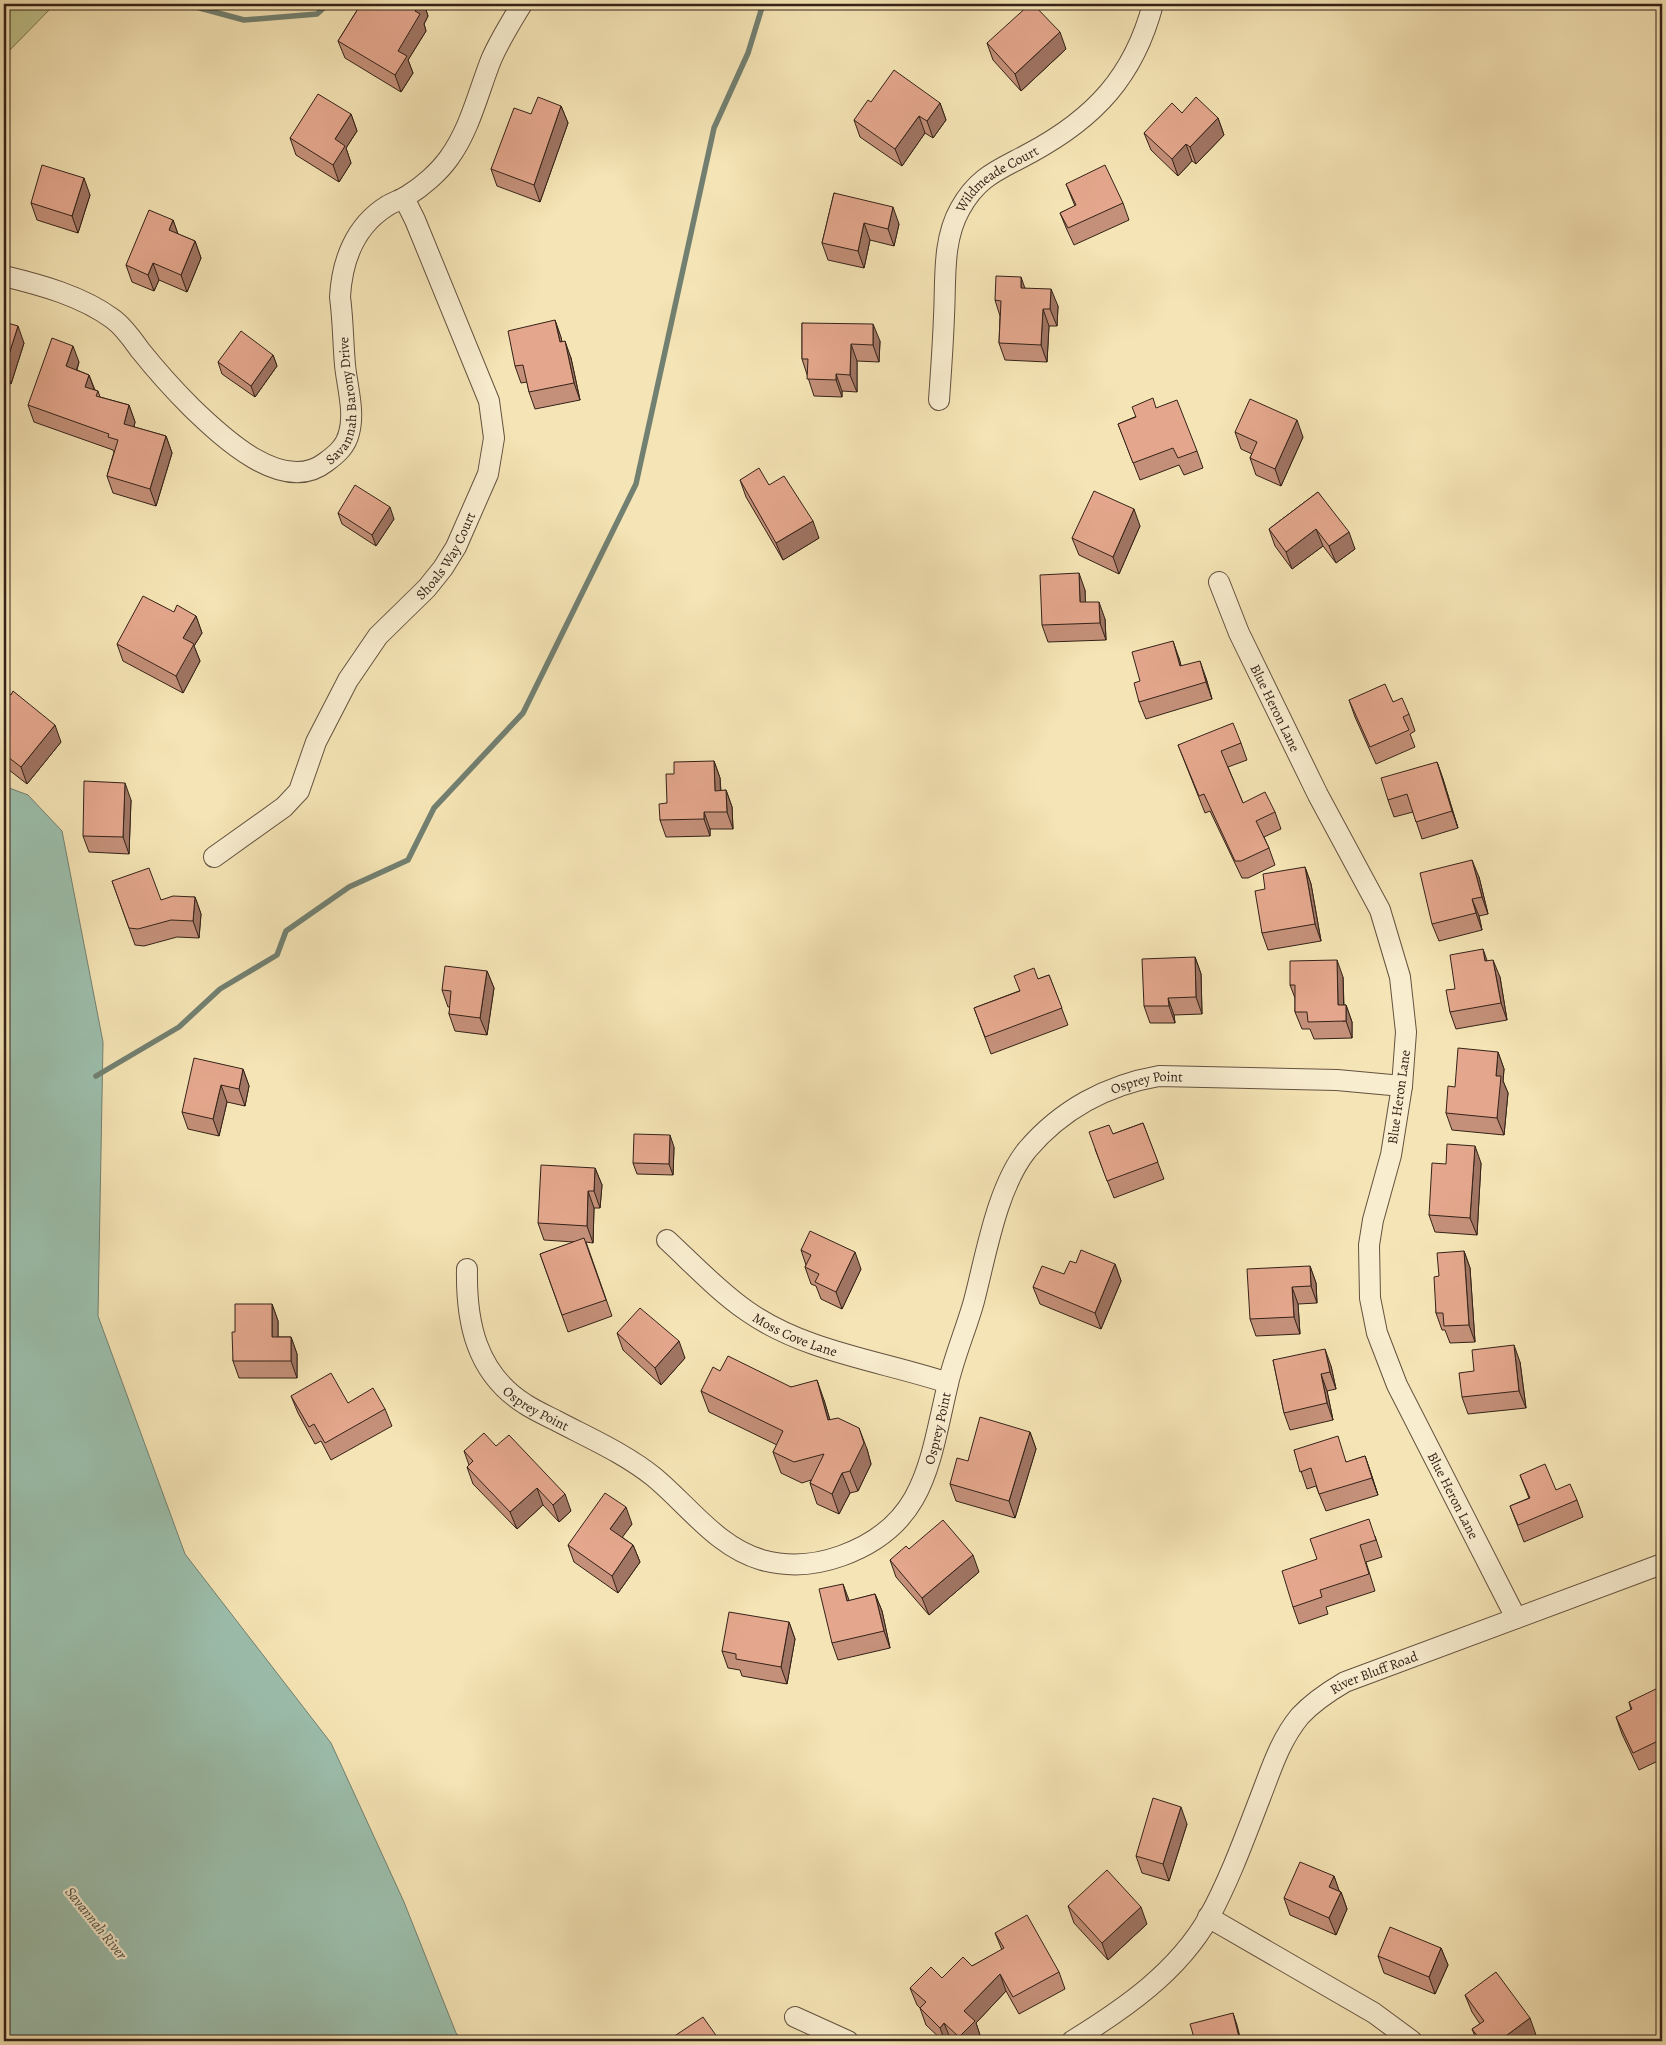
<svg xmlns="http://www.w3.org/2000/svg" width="1666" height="2045" viewBox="0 0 1666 2045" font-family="Alegreya,serif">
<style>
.green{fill:#c0c38b;stroke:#7a7252}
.water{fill:#9cbfad;stroke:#728071}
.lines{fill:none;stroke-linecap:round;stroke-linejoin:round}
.stream{stroke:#728071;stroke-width:5.5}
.street-casing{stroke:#64523f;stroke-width:22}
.street{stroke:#f8edcf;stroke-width:20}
.wall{fill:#c49079;stroke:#342218}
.shaded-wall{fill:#a07563;stroke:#342218}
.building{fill:#e4a78d;stroke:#342218}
.labels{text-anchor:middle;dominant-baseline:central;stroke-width:4.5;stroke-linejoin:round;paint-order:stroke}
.street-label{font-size:14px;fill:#342218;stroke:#f8edcf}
.water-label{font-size:15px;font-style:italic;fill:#535145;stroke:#f8edcf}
</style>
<rect width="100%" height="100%" fill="#f5e4b5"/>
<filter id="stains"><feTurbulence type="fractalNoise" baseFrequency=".004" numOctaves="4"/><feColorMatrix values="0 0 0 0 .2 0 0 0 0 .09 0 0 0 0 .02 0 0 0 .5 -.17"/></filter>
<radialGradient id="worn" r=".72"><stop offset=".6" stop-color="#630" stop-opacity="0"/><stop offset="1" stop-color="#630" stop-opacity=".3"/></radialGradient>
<path class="green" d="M4,4H55L4,56Z"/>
<path class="water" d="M4,786L28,795L62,831L103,1042L98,1316L185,1554L331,1743L404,1902L456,2033L463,2041H4Z"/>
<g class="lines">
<path class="stream" d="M185,4L244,20L317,14L328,4
M96,1076L179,1027L220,989L277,955L286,931L349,887L408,860L434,808L523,713L636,484L714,128L748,53L763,4"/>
<defs>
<g id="street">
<path id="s1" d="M4,276C41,285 82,296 113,319C124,327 132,339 140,350C156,370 173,389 191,407C221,436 283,496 326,462C337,454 346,446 349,433C355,412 347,386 345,365C343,342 343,319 340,297C342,261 355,226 387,206C393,202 401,200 407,196C422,187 439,172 449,158C470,129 478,93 491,60C499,41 511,22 522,4"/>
<path id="s2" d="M939,400C941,372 943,344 944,316C946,280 942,241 960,209C978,176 999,170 1030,153C1095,118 1134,76 1153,4"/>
<path id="s3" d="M1219,582L1239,633L1318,795L1380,910L1400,977L1406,1032L1402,1086L1391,1155L1373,1220L1369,1245L1370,1298L1377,1333L1397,1385L1516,1618"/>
<path id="s4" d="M214,857L284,807L299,791L316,742L348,680L378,636L427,588L443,568L456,547L488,474L494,438L489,401L415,220L404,198"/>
<path id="s5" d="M667,1240C693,1264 718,1291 747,1311C805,1352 882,1361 948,1383"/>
<path id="s6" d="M467,1269C466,1322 476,1373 525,1404C534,1410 545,1415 555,1420C589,1438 624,1453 654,1477C689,1506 717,1547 762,1560C788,1567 816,1565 841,1556C925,1526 929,1464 947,1388C953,1359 966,1330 974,1301C986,1255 997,1187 1027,1150C1061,1110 1107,1085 1159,1076L1337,1080L1402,1086"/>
<path d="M1208,1917L1374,2013L1412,2041"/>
<path d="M795,2017L848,2041"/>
<path id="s7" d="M1072,2041C1124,2009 1178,1972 1209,1917C1229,1881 1245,1837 1260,1798C1271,1770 1280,1740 1300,1716C1313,1702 1328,1692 1345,1682L1662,1564"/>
</g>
</defs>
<use href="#street" class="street-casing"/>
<use href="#street" class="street"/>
</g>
<path class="wall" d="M361,4H424L428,16L424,24L426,31L408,60L413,73L401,92L345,58L338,41Z
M987,43L1066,49L1021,91L993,60Z
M940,103L946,120L933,138L925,133L902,166L860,137L854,120Z
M561,106L568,123L540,202L497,186L491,169L531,114Z
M1182,113L1218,118L1224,135L1196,164L1192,161L1178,176L1151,150L1144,133Z
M351,114L357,131L346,148L351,163L339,182L296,155L290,138Z
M1066,184L1123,203L1129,220L1074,245L1067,230L1060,213L1075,206Z
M834,193L899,224L894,246L870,240L864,268L828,260L822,243Z
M90,195L78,233L37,220L31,203Z
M173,220L178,234L195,241L201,258L187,292L159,280L154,291L132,282L126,265Z
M1025,288L1058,306L1057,326H1049L1047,362L1005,360L999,343L1000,316L995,300Z
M555,320L562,342L571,358L580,400L535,409L529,392L527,382L521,383L515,366Z
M4,322L24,343L11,384L4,381Z
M802,323L880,341L879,362L857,361V392L842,391V397L814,396L802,359Z
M273,355L277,366L255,397L222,374L218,362Z
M79,362L77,370L89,375L95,390L98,391L100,397L129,405L135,422L134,427L166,436L172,453L156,506L113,493L107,476L114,452L113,450L34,422L28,405Z
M1156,408L1197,451L1203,468L1184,475L1179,465L1140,480L1118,424Z
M1235,432L1303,437L1281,486L1256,475L1250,458L1252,454L1241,449Z
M740,480L769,485L819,538L783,560L746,497Z
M1318,492L1355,549L1336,563L1323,546L1292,569L1275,546L1269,529Z
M338,513L394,519L376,546L342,524Z
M1140,526L1119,574L1079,555L1072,538Z
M1085,590V602L1105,619L1106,640L1048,642L1042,625Z
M174,612L196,616L202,633L194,646L200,661L183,693L123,661L117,644Z
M1179,658L1181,666L1206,678L1212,699L1146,719L1139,702L1140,681Z
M4,690L61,742L27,784L4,766Z
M1349,700L1393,702L1409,714L1415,731L1410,734L1415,747L1376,764L1355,717Z
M1241,743L1247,760L1228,767L1243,803L1275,812L1281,829L1264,837L1269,848L1275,865L1248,878H1242L1210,811L1205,813L1178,745Z
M714,761L720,778L721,791L726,790L732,807L733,829H710V836L666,837L660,820L667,803L674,774Z
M1437,762L1443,779L1458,828L1422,839L1413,812L1394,817L1388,800Z
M131,800L129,854L89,852L83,836Z
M1305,867L1311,884L1321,941L1268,950L1262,933L1265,889Z
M1479,877L1488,914L1479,916L1482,930L1439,941L1432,924Z
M112,881L161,900L195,897L201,914L199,938L177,937L144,946L135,945Z
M1195,957L1201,974L1202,1014L1174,1015L1175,1023H1150L1144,1006Z
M1487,961L1500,977L1507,1020L1456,1029L1450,1012L1455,989Z
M487,971L494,988L487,1035L455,1031L449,1014L450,1007H448L442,990Z
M1049,975L1068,1025L991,1054L974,1008L1019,991L1038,979Z
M1343,977L1344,1005H1346L1352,1022V1038L1314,1039L1310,1029H1302L1295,1012V998L1290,985Z
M1498,1052L1504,1069L1503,1081L1508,1093L1504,1135L1452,1130L1446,1113L1455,1087Z
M243,1069L249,1086L245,1106L227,1102L219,1136L188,1129L182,1112Z
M1143,1123L1164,1179L1114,1198L1095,1149L1113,1134Z
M674,1147L673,1175L637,1174L633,1163Z
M1481,1163L1477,1235L1435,1232L1429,1215L1446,1164Z
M595,1168L602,1185L600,1208H594L593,1243L586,1242L612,1316L568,1332L540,1254L574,1242L544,1240L538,1223Z
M801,1250L861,1269L842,1309L821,1299L816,1286L811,1284L805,1267L806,1265Z
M1464,1251L1470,1268L1475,1342L1450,1343L1445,1330H1442L1436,1313L1439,1276Z
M1115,1264L1121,1281L1101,1329L1040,1304L1033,1287L1064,1274Z
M1310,1266L1316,1283L1317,1303L1298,1304L1300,1334L1256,1336L1250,1319Z
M272,1304L278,1321V1337H291L297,1354V1378H239L233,1361L235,1332Z
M617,1333L685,1358L661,1385L623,1350Z
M1273,1360L1331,1366L1336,1389L1327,1391L1333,1420L1290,1430L1284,1413Z
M1520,1362L1526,1408L1468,1414L1462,1397Z
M720,1371L791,1387L824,1400L830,1420L867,1449L871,1464L858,1491L850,1493L839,1514L817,1504L810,1483L811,1480L802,1483L781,1473L773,1452L777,1445L709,1412L701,1391Z
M291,1396L348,1403L385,1409L392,1426L331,1460L321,1441L315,1444L298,1413Z
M1030,1432L1036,1449L1015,1518L956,1501L950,1484L968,1461Z
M496,1446L571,1511L559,1522L543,1505L517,1529L473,1484L467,1467L469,1465L464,1451Z
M1294,1450L1347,1462L1365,1456L1378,1495L1326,1511L1316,1486L1307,1489Z
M1520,1475L1556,1490L1577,1500L1583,1517L1524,1542L1510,1506L1529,1498Z
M632,1524L622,1537L633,1545L640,1562L618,1593L574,1562L568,1545Z
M1375,1536L1382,1557L1366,1562L1375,1591L1326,1607L1328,1614L1299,1624L1293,1607L1317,1559Z
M909,1549L979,1572L929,1615L896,1577L890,1560Z
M875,1594L882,1611L890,1648L838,1660L832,1643L849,1601Z
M789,1622L795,1639L787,1684L742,1676L740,1670L728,1668L722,1651Z
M1662,1694V1759L1639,1770L1622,1734L1616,1717L1631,1710L1629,1702Z
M1187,1824L1169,1881L1142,1873L1136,1856Z
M1334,1876L1339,1891L1341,1892L1347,1909L1336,1935L1290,1915L1284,1898Z
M1068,1906L1147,1924L1108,1960L1074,1923Z
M995,1933L1059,1972L1065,1989L1019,2014L1006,1991L976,2023L981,2038L977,2041H952L951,2040L950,2041H943L926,2025L920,2008L917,2005L910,1988L942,1978L972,1966L1002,1950Z
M1441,1948L1448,1965L1435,1994L1384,1973L1378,1956Z
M1465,1995L1536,2035L1528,2041H1477L1472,2029L1480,2024L1472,2012Z"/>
<path class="shaded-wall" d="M420,4H424L428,16L424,24L426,31L408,60L413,73L401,92L395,75L398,51L415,11Z
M1060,32L1066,49L1021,91L1015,74Z
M940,103L946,120L933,138L927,121Z
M561,106L568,123L540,202L534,185Z
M351,114L357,131L346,148L351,163L339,182L333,165L335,139Z
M919,116L925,133L902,166L895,149Z
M1218,118L1224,135L1196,164L1190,147Z
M1186,144L1192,161L1178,176L1172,159Z
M84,178L90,195L78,233L72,216Z
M893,207L899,224L894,246L888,229Z
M173,220L179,237L169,230Z
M864,223L870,240L864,268L858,251Z
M195,241L201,258L187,292L181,275Z
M153,263L159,280L154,291L148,275Z
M1021,277L1027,294L1021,288Z
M1051,289L1058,306L1057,326L1050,309Z
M1043,309L1049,326L1047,362L1041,345Z
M555,320L561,337L566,359L560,342Z
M873,324L880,341L879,362L873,345Z
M18,326L24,343L11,384L5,367Z
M565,341L571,358L580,400L574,383Z
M851,344L857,361V392L850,375Z
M73,346L79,362L72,383L66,366Z
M273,355L277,366L255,397L251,386Z
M836,374L842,391V397L836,380Z
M89,375L95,392L85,387Z
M129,405L135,422L130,441L124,424Z
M1297,420L1303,437L1281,486L1275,469Z
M166,436L172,453L156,506L150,489Z
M390,507L394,519L376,546L372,535Z
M1134,509L1140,526L1119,574L1113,557Z
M813,521L819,538L783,560L776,543Z
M1316,529L1323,546L1292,569L1286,552Z
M1349,532L1355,549L1336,563L1329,546Z
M1079,573L1085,590L1086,619L1080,602Z
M1099,602L1105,619L1106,640L1100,623Z
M196,616L202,633L194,646L200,661L183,693L176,676L183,638Z
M1173,641L1179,658L1186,683L1180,666Z
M1200,661L1206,678L1212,699L1206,682Z
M55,725L61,742L27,784L21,767Z
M714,761L720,778L721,808L715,791Z
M1437,762L1443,779L1458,828L1452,811Z
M125,783L131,800L129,854L123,837Z
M726,790L732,807L733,829L727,812Z
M704,812L710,829V836L704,819Z
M1472,860L1479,877L1488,914L1482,897Z
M1305,867L1311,884L1321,941L1315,924Z
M195,897L201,914L199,938L193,921Z
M1472,899L1479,916L1482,930L1476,913Z
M1483,949L1489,966L1485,961Z
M1195,957L1201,974L1202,1014L1196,997Z
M1337,960L1343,977L1344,1022L1338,1005Z
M1493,960L1500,977L1507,1020L1501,1003Z
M487,971L494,988L487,1035L480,1018Z
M1168,998L1174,1015L1175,1023L1169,1006Z
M1346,1005L1352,1022V1038L1346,1021Z
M1498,1052L1504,1069L1503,1081L1508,1093L1504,1135L1497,1118L1496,1076Z
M243,1069L249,1086L245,1106L239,1089Z
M221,1085L227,1102L219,1136L213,1119Z
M670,1135L674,1147L673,1175L669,1164Z
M1475,1146L1481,1163L1477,1235L1470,1218Z
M595,1168L602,1185L600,1208L594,1191Z
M588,1191L594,1208L593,1243L587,1226Z
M1464,1251L1470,1268L1475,1342L1469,1325Z
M855,1252L861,1269L842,1309L836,1292Z
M1115,1264L1121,1281L1101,1329L1095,1313Z
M1310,1266L1316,1283L1317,1303L1311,1286Z
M1292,1287L1298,1304L1300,1334L1294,1317Z
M272,1304L278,1321V1354L272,1337Z
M291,1337L297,1354V1378L291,1361Z
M679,1341L685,1358L661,1385L655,1368Z
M1514,1345L1520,1362L1526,1408L1519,1391Z
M1325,1349L1331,1366L1336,1389L1330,1372Z
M1321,1374L1327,1391L1333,1420L1327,1403Z
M817,1380L824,1400L836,1441L828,1420Z
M859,1428L867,1449L871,1464L858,1491L850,1471Z
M1030,1432L1036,1449L1015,1518L1009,1501Z
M1365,1456L1371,1473L1378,1495L1372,1478Z
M842,1473L850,1493L839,1514L832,1494Z
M537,1488L543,1505L517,1529L510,1512Z
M565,1494L571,1511L559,1522L553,1505Z
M626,1507L632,1524L616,1546L610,1529Z
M633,1545L640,1562L618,1593L612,1576Z
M973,1555L979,1572L929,1615L922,1598Z
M843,1584L849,1600L847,1601Z
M875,1594L882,1611L890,1648L884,1631Z
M789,1622L795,1639L787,1684L781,1667Z
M1181,1807L1187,1824L1169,1881L1163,1864Z
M1334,1876L1340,1893L1329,1887Z
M1341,1892L1347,1909L1336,1935L1329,1918Z
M1141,1907L1147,1924L1108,1960L1102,1943Z
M1441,1948L1448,1965L1435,1994L1429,1977Z
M1000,1974L1006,1991L976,2023L981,2038L977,2041H960L959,2037L964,2011Z
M1233,2013L1237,2025L1241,2041H1240Z
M1530,2018L1536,2035L1528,2041H1499Z
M944,2023L951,2040L950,2041H945L940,2028Z"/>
<path class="building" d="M361,4H420L415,11L420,14L398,51L407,56L395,75L338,41Z
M1030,4H1033L1060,32L1015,74L987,43Z
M894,70L940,103L927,121L919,116L895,149L854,120L868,100L871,102Z
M318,94L351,114L335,139L345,146L333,165L290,138Z
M538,97L561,106L534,185L491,169L514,108L531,114Z
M1196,97L1218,118L1190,147L1186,144L1172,159L1144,133L1172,103L1182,113Z
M42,165L84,178L72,216L31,203Z
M1105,165L1123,203L1068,228L1060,213L1076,205L1066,184Z
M834,193L893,207L888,229L864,223L858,251L822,243Z
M1657,193H1662V232Z
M149,210L173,220L169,230L195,241L181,275L153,263L148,275L126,265Z
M996,276L1021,277V288L1051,289L1050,309H1043L1041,345L999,343L1001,301L995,300Z
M555,320L560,342L565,341L574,383L529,392L523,365L515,366L508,331Z
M4,322L18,326L5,367L4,366Z
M802,323L873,324V345L851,344L850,375L836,374V380L807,379L808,359H802Z
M241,331L273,355L251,386L218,362Z
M52,338L73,346L66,366L89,375L85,387L98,391L96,396L129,405L124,424L166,436L150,489L107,476L118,440L108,437L109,434L28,405Z
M1153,398L1156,408L1177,400L1197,451L1178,458L1173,448L1133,463L1118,424L1136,417L1132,407Z
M1250,399L1297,420L1275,469L1250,458L1257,442L1235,432Z
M759,468L769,485L784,476L813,521L776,543L740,480Z
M355,485L390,507L372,535L338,513Z
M1094,491L1134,509L1113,557L1072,538Z
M1318,492L1349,532L1329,546L1316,529L1286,552L1269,529Z
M1079,573L1080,602H1099L1100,623L1042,625L1040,575Z
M143,596L174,612L177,605L196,616L183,638L194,644L176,676L117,644Z
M1173,641L1180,666L1200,661L1206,682L1139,702L1134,683L1140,681L1132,652Z
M1385,684L1393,702L1402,698L1409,714L1403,717L1409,730L1370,747L1349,700Z
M4,690L11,695L13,691L55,725L21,767L4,754Z
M1233,723L1241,743L1221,751L1243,803L1265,792L1275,812L1256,821L1269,848L1241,861H1235L1204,794L1199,796L1178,745Z
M714,761L715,791L726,790L727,812H704V819L660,820L659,804L667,803L666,774H674V762Z
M1437,762L1452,811L1416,822L1407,794L1388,800L1381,778Z
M84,781L125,783L123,837L83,836Z
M1472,860L1482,897L1472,899L1476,913L1432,924L1420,873Z
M1305,867L1315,924L1262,933L1255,891L1265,889L1263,874Z
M149,868L161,900L173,896L195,897L193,921L171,920L138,929L129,928L112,881Z
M1483,949L1485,961L1493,960L1501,1003L1450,1012L1446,990L1455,989L1450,955Z
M1195,957L1196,997L1168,998L1169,1006H1144L1142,959Z
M1337,960L1338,1005H1346V1021L1308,1022L1307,1012H1295V985H1290V961Z
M445,966L487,971L480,1018L449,1014L451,991L442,990Z
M1034,968L1038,979L1049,975L1062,1008L985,1037L974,1008L1020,991L1014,976Z
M1458,1048L1498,1052L1496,1076H1501L1497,1118L1446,1113L1448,1086L1455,1087Z
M194,1058L243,1069L239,1089L221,1085L213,1119L182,1112Z
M1143,1123L1158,1162L1107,1181L1089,1132L1109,1125L1113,1134Z
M634,1134L670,1135L669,1164L633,1163Z
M1447,1144L1475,1146L1470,1218L1429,1215L1432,1163L1446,1164Z
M541,1165L595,1168L594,1191H588L587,1226L538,1223Z
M810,1231L855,1252L836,1292L815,1282L819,1274L805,1267L811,1255L801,1250Z
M584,1238L606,1300L562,1315L540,1254Z
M1081,1250L1115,1264L1095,1313L1033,1287L1042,1266L1064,1274L1070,1261L1076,1263Z
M1464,1251L1469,1325L1444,1326L1443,1313H1436L1434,1277L1439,1276L1437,1253Z
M1310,1266L1311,1286L1292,1287L1294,1317L1250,1319L1247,1269Z
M235,1304H272V1337H291V1361H233L232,1332H235Z
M640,1308L679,1341L655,1368L617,1333Z
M1514,1345L1519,1391L1462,1397L1459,1373L1474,1371L1472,1350Z
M1325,1349L1330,1372L1321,1374L1327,1403L1284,1413L1273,1360Z
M728,1356L791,1387L817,1380L828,1420L838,1418L859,1428L864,1443L850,1471L842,1473L832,1494L810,1483L824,1454L794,1462L773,1452L783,1431L701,1391L713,1367L720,1371Z
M331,1373L348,1403L373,1388L385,1409L325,1443L314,1424L309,1427L291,1396Z
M980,1417L1030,1432L1009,1501L950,1484L957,1458L968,1461Z
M484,1433L496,1446L509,1435L565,1494L553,1505L537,1488L510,1512L467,1467L473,1461L464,1451Z
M1338,1436L1346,1462L1365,1456L1372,1478L1319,1494L1311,1468L1300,1472L1294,1450Z
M1545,1464L1556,1490L1570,1484L1577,1500L1518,1525L1510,1506L1530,1498L1520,1475Z
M605,1493L626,1507L610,1529L633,1545L612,1576L568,1545Z
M1369,1519L1376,1540L1360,1545L1369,1574L1320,1590L1322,1597L1293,1607L1282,1571L1317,1559L1310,1539Z
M943,1520L973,1555L922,1598L890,1560L906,1546L909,1549Z
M843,1584L847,1601L875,1594L884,1631L832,1643L819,1589Z
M729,1612L789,1622L781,1667L736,1659V1654L722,1651Z
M1658,1688L1662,1694V1739L1633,1753L1616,1717L1632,1709L1629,1702Z
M1153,1798L1181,1807L1163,1864L1136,1856Z
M1300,1862L1334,1876L1329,1887L1341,1892L1329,1918L1284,1898Z
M1107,1870L1141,1907L1102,1943L1068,1906Z
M1027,1915L1059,1972L1013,1997L1000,1974L964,2011L975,2021L959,2037L944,2023L940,2028L920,2008L926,2002L910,1988L931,1967L942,1978L963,1957L972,1966L1004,1948L995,1933Z
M1390,1927L1441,1948L1429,1977L1378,1956Z
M1496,1972L1530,2018L1499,2041H1481L1472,2029L1484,2021L1465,1995Z
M1233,2013L1240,2041H1195L1190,2024Z
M703,2017L720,2041H667Z"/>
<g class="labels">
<g class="street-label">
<text stroke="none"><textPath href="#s2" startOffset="242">Wildmeade Court</textPath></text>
<text stroke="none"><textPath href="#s1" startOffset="462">Savannah Barony Drive</textPath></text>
<text stroke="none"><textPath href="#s4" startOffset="389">Shoals Way Court</textPath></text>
<text stroke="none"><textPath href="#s3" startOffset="138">Blue Heron Lane</textPath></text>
<text stroke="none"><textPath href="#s6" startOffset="1125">Osprey Point</textPath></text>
<text transform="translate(1399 1097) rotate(-82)">Blue Heron Lane</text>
<text stroke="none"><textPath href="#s5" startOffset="161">Moss Cove Lane</textPath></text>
<text stroke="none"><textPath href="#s6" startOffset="166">Osprey Point</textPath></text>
<text stroke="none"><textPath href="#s6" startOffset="690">Osprey Point</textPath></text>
<text stroke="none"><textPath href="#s3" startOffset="976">Blue Heron Lane</textPath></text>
<text stroke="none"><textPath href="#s7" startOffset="495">River Bluff Road</textPath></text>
</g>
<g class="water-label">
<text transform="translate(96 1923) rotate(51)">Savannah River</text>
</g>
</g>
<rect width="1666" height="2045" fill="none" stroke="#f5e4b5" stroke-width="20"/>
<rect x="5" y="5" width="1656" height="2035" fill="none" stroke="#342218" stroke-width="2.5"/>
<rect x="10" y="10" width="1646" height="2025" fill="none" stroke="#342218"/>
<rect width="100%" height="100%" filter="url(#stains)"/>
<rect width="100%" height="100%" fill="url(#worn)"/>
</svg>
